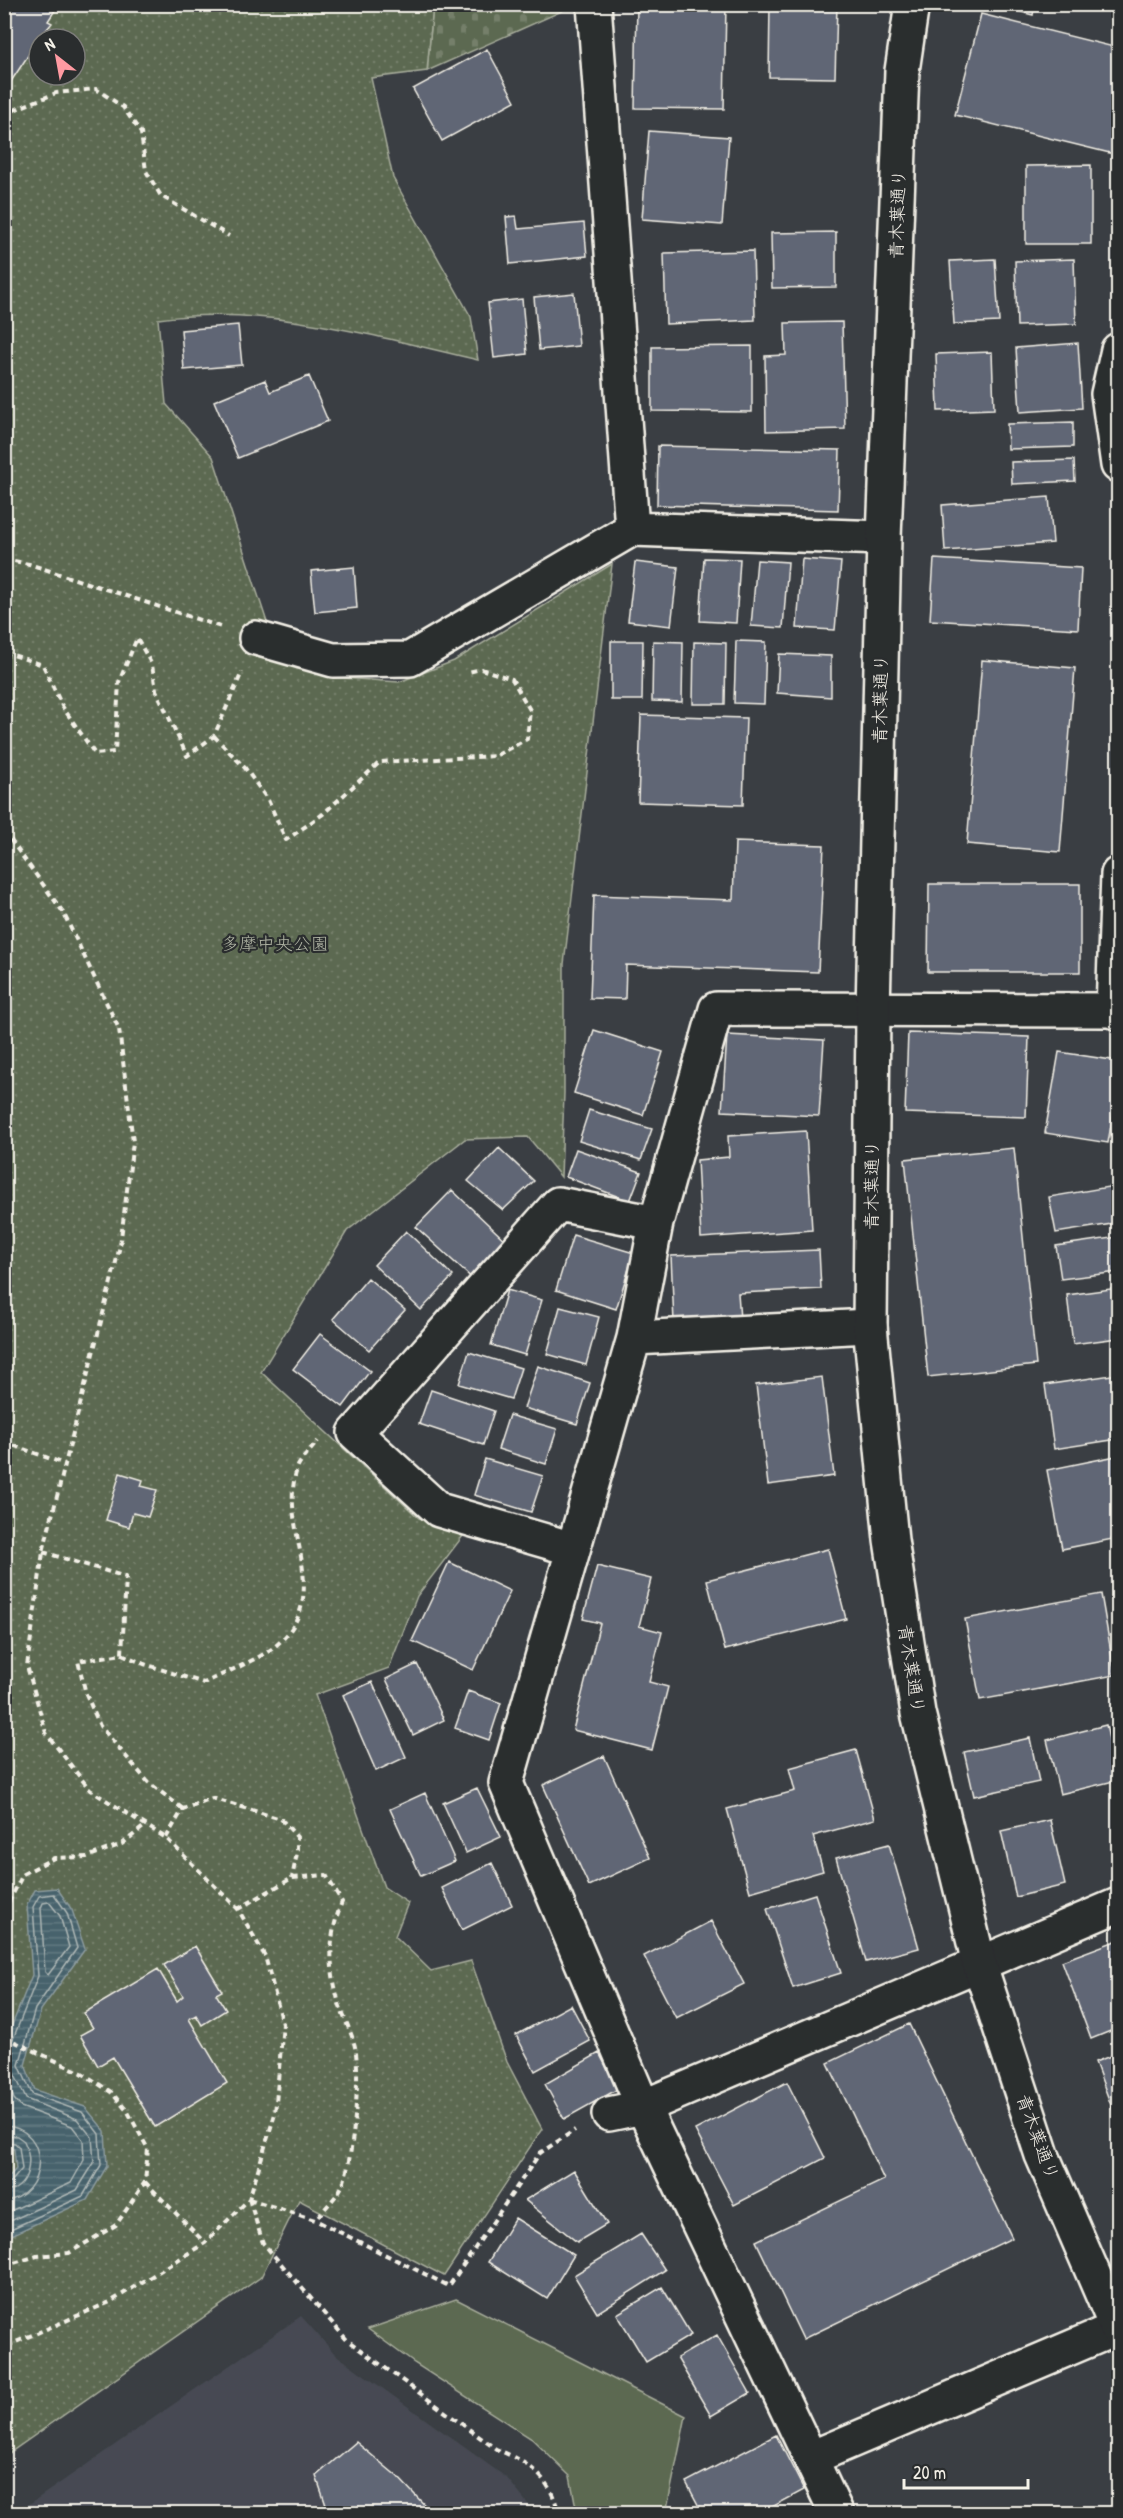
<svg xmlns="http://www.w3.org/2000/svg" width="1123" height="2518" viewBox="0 0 1123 2518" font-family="'Patrick Hand','Klee One',sans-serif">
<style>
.built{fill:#464a52}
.green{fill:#5c6951;stroke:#a8ad9c;stroke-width:1.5}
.cemetery{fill:url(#cemetery-stones);stroke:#a8ad9c;stroke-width:1.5}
.park{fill:url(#park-dots);stroke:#a8ad9c;stroke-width:1.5;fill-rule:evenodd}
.water{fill:url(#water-rules);stroke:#8c9b9e;stroke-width:1.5}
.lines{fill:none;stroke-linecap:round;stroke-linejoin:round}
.shore{stroke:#afb8b6;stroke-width:1.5}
.building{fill:#616674;stroke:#f4f1e8;stroke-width:1.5}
.minor-casing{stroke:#f4f1e8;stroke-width:38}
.tertiary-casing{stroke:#f4f1e8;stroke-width:38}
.path{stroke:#f4f1e8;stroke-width:4;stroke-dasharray:6 4.5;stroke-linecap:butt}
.minor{stroke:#2a2d2e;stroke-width:33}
.tertiary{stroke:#2a2d2e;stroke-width:33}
.labels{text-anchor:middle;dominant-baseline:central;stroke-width:4.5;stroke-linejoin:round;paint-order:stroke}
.street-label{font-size:18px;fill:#f4f1e8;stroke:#2a2d2e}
.park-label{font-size:18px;fill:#b0b4a4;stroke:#2a2d2e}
</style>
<defs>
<pattern id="cemetery-stones" width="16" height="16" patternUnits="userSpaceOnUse" patternTransform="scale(1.5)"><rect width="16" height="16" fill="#5c6951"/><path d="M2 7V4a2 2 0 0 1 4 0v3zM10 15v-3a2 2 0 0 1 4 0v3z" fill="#747f6a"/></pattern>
<pattern id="park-dots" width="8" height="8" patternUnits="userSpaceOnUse" patternTransform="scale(1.5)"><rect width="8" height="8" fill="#5c6951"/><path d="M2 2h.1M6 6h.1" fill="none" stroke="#747f6a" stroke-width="1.8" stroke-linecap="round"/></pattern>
<pattern id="water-rules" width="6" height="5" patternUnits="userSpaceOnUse" patternTransform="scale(1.5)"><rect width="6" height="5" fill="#47626c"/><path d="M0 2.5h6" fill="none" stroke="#627981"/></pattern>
</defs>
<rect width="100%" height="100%" fill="#3a3e43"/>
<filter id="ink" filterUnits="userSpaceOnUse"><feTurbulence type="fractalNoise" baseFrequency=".0167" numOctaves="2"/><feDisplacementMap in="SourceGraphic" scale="12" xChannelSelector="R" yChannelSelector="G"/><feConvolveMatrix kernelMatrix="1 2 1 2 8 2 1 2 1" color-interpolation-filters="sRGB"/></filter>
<g filter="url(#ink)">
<path class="built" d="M301,2316L335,2354L507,2478L535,2513L15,2514Z"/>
<path class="green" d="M456,2299L686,2416L666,2513H577L570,2476L532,2439L414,2363L368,2329Z"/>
<path class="cemetery" d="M433,5H572L571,7L427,71Z"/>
<path class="park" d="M5,5H433L427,71L371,78L393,178L471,317L478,360C374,336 265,304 158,319L166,404L213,457L279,659L328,677L399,682L454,661L612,564L564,964V1093L561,1177L528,1137L465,1139L347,1231L261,1372L419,1518L466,1532L417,1596L389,1668L315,1695L384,1887L408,1903L395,1936L431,1971L471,1961L507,2062L542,2129L444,2276L299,2200L261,2277L5,2456ZM39,39H75V75H39Z"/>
<path class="water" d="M57,1888L72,1910L85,1949L41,2010L25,2065L35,2090L85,2107L105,2131L107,2166L87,2200L5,2238V2181L16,2169L14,2149L5,2148V2043L32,1975L27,1905L35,1890Z"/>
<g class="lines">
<path class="shore" d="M49,1902L60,1916L69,1947L48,1975L45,1972L41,1908L43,1903Z
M4,2043L13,2039L38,1976L33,1907L39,1896L54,1894L67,1913L77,1948L35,2009L19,2065L32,2094L82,2112L99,2134L101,2165L83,2196L4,2232
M4,2051L14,2052L12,2069L26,2099L77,2119L92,2137L94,2163L77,2190L4,2224
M4,2075L14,2099L21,2107L72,2126L83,2140L84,2160L71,2183L4,2214
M4,2126C53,2127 47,2199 4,2201
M4,2135L17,2136L24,2141C34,2160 29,2190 4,2192
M4,2142L15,2143L19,2147L22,2169L11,2182L4,2184"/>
</g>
<path class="building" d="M4,4H59L48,21L52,23L39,39L4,92Z
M637,4H726L724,109L635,108Z
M770,4H837L835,78L769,77Z
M991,4H1035L1033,15Z
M981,14L1118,48V155L955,115Z
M487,49L515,101L442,141L413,89Z
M649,131L729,137L722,225L642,219Z
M1091,165V244H1026V166Z
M516,216L518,229L584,223L587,256L510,264L506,217Z
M836,232V287L772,288L771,233Z
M753,251L755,320L666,324L664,253Z
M995,259L999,322L954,324L950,261Z
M1074,259L1076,324L1017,326L1015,261Z
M574,293L579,346L539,350L534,297Z
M522,299L527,354L494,358L488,303Z
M842,322L845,429L766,431L765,356L786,355L785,323Z
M238,325L242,365L184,370L181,330Z
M1078,343L1082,408L1020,412L1016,348Z
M752,346V412L652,411V347Z
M992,352L994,409L938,411L936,354Z
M309,376L328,421L238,458L214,401L265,380L270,392Z
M1073,422V447L1008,449L1007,424Z
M658,446L840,450L838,510L657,505Z
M1074,460L1075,481L1012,484L1011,462Z
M1049,497L1053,543L945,551L942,505Z
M704,558L740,559L736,623L700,621Z
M802,559L841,562L835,630L797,628Z
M934,559L1081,568L1078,629L930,620Z
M757,560L788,562L783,628L751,626Z
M635,562L678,567L671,626L628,621Z
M354,567L357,608L315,612L311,571Z
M611,641H643L642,700H611Z
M653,641L683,642L682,702L652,701Z
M736,641L766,642L764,704L734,703Z
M694,642L726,643L725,704H693Z
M779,654L831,656V697L777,693Z
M982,660L1075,668L1060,852L967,844Z
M641,715L746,718L743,805L638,802Z
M735,842L824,845L818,972L626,965L625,999L590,998L594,895L733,900Z
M929,884H1080V972H928Z
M594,1030L663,1052L643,1115L574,1093Z
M908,1033L1029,1037L1026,1117L905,1113Z
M727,1035L824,1040L819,1116L722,1111Z
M1059,1052L1118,1061V1084L1108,1143L1045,1133Z
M589,1110L652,1129L641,1160L579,1141Z
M806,1131L812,1230L701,1238L697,1160L729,1157L728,1136Z
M499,1148L534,1181L503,1210L468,1181Z
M1014,1148L1036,1365L928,1377L905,1159Z
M576,1149L641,1172L630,1201L566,1177Z
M1114,1186L1118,1223L1056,1233L1049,1197Z
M452,1190L511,1246L476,1282L416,1227Z
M406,1231L453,1276L421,1310L374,1265Z
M573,1235L634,1253L616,1309L556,1290Z
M1118,1237V1272L1061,1279L1056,1246Z
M819,1250L821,1289L738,1293L740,1319L674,1322L671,1256Z
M368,1278L405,1310L369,1350L333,1319Z
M1118,1288V1338L1073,1344L1067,1295Z
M507,1290L542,1300L525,1355L491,1345Z
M560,1307L599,1317L586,1365L547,1354Z
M320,1334L370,1371L343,1407L293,1369Z
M469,1352L521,1368L511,1399L459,1384Z
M538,1366L590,1383L577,1424L524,1408Z
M1118,1374V1439L1054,1449L1045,1385Z
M822,1377L834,1476L768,1485L756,1385Z
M431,1390L494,1411L483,1445L419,1424Z
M509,1415L557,1429L546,1464L498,1449Z
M1116,1456L1118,1538L1062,1549L1047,1470Z
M485,1459L543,1476L531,1512L474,1495Z
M120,1473L143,1480L141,1486L157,1490L148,1517L133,1513L129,1527L106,1520Z
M828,1549L846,1619L725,1650L707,1580Z
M449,1562L510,1591L473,1670L412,1641Z
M597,1566L651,1579L639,1626L662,1632L649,1682L668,1687L652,1750L573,1730L600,1623L583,1619Z
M1101,1594L1115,1675L980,1700L965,1619Z
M417,1664L444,1720L413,1735L386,1679Z
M372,1682L406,1757L376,1771L343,1695Z
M468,1691L501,1703L489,1740L455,1728Z
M1106,1725L1118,1780L1060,1794L1047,1740Z
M1030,1738L1039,1782L974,1796L964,1752Z
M856,1750L875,1819L813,1836L823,1871L750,1892L727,1809L795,1791L789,1768Z
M604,1756L650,1858L589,1886L543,1785Z
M477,1788L501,1837L466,1853L443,1803Z
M425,1793L455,1861L421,1876L390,1809Z
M1050,1820L1065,1885L1016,1897L1001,1831Z
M889,1844L919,1948L866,1962L836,1858Z
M492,1863L512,1905L462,1930L442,1888Z
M815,1894L841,1973L793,1988L767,1909Z
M711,1921L744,1984L676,2018L644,1956Z
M1118,1940V2028L1091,2039L1062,1961Z
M195,1946L222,1991L216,1994L226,2010L202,2025L196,2015L189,2019L227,2083L155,2127L113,2057L98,2066L80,2035L93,2028L84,2013L158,1969L177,2001L183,1996L164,1965Z
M571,2005L590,2041L535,2071L516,2035Z
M909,2024L1012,2238L803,2339L756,2241L884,2180L828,2063Z
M599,2053L618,2089L564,2119L545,2084Z
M1118,2053V2124L1095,2062Z
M787,2082L825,2158L734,2205L695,2130Z
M574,2170L607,2224L577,2242L525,2200Z
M515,2218L574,2255L547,2299L488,2262Z
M641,2234L665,2270L597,2313L574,2275Z
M662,2287L691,2335L646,2362L617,2314Z
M717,2335L750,2393L711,2416L677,2358Z
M776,2435L804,2490L759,2514H703L686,2482Z
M356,2442L398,2477L433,2514H329L316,2476Z"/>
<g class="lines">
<defs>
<path id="minor" d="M594,4L632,529
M1118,350L1108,394L1118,465
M256,638L333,660L410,659L632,529L884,538
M1118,874L1113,1010L1118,1013
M634,1338L870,1326
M573,1549L439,1510L355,1433L558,1204L656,1223
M609,2114L643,2107L1118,1905
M811,2458L1117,2328
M837,2514L643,2107L506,1783L634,1338L656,1223L716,1009L1113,1010"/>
<path id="tertiary" d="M912,4L902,71L884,538L873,1010L870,1326L891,1540L918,1713L979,1963L1042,2155L1118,2331"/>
</defs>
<use href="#minor" class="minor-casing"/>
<use href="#tertiary" class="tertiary-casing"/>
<path class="path" d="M4,114L56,93L96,89L123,107L141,133L146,171L161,196L229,236
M4,559L29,564L221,627
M4,652L43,665L62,706L95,754L115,752L119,682L137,638L152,665L156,690L187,756L214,736L242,672
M214,736L245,768L268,800L286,840L323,814L380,762L495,756L527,739L530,710L512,679L481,669L468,672
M4,831L63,912L119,1029L133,1142L120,1246L43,1552L27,1666L46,1733L90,1790L166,1838L238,1909L265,1956L283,2024L275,2114L249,2199L205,2243L110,2302L4,2347
M4,1442L65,1464
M43,1552L126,1577L122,1654L78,1661L86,1694L100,1726L148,1782L183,1809
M122,1654L144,1664L204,1683C222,1674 259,1659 273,1648C339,1595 275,1528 298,1466C302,1458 312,1449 318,1441
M166,1838L183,1809L212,1798L281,1819L297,1837V1853L292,1878
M238,1909L292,1878L326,1875L342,1902C328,1936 329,1964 338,2000C342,2015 350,2028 354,2043C362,2069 353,2158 343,2184C338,2196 324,2209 315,2220
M4,1912L23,1874L54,1858L87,1857L122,1844L146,1825
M4,1972V1981
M4,2039L11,2040L82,2073L111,2092L128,2112L148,2149L145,2182L116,2225L69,2253L37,2256L4,2266
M145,2182L205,2243
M249,2199L315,2220L449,2286L540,2153L575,2130
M249,2199L263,2243L347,2340L496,2449C529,2463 550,2476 559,2514"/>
<use href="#minor" class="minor"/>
<use href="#tertiary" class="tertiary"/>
</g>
</g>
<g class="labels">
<g class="street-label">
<text transform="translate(897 214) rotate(-88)">青木葉通り</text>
<text transform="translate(880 699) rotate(-89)">青木葉通り</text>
<text transform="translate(871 1185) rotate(-90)">青木葉通り</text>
<text transform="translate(912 1669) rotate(81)">青木葉通り</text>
<text transform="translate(1038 2137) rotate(70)">青木葉通り</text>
</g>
<g class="park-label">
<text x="275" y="943">多摩中央公園</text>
</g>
</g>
<rect width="1123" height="2518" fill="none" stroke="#2a2d2e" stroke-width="24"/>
<rect x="12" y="12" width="1099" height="2494" fill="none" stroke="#f4f1e8" stroke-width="2" filter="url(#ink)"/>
<g transform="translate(57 57) rotate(329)"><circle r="28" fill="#2a2d2e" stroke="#7b7b78" stroke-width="1.5"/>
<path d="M0-4.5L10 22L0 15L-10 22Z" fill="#ff9aa2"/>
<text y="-9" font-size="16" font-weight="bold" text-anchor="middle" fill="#f4f1e8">N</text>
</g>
<path d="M904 2479v9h124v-9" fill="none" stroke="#f4f1e8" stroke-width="3"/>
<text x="913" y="2479" font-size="18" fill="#f4f1e8" stroke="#2a2d2e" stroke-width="4.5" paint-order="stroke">20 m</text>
</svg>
